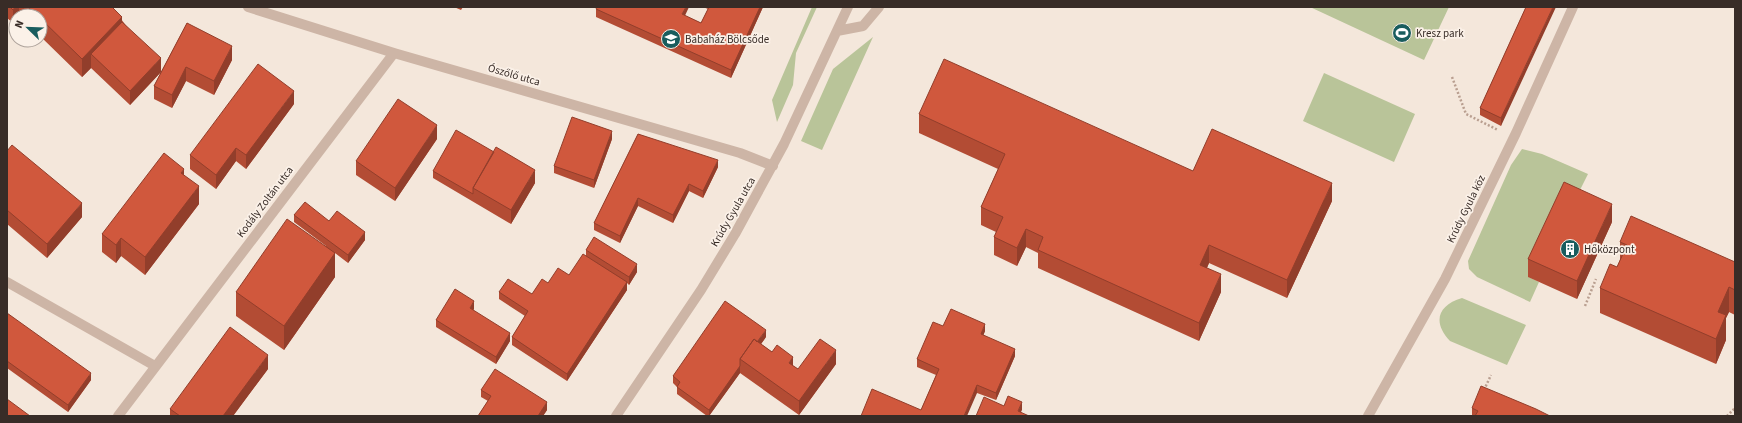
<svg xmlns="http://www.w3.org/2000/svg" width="1742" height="423" viewBox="0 0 1742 423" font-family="'Source Sans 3',sans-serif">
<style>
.grass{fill:#b9c499}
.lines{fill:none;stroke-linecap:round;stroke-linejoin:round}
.path{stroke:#b99f90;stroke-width:2.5;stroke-dasharray:2 2;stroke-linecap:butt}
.minor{stroke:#cdb5a6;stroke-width:10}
.wall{fill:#b34c34}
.shaded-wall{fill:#923e2b}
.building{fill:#d0583d;stroke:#923e2b}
.labels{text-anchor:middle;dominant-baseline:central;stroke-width:3.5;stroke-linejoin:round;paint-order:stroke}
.poi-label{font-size:11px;fill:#382c27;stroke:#fbf1e8;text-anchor:start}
.street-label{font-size:11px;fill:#382c27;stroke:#fbf1e8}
</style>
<rect width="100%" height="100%" fill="#f4e7db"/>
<path class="grass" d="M812,7H817L796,53L793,85L777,122L772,100Z
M1310,7H1449L1424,60Z
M873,37L822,150L801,141L833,69Z
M1324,73L1415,114L1394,162L1303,121Z
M1522,149L1542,154L1588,174L1573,204L1529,277L1539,282L1530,302L1477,277L1469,269L1468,261L1511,165Z
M1462,298L1526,325L1507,365L1450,341C1432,322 1438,305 1462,298Z"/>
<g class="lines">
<path class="path" d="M1452,77L1466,114L1498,130
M1585,306L1596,279
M1484,390L1491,375
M1727,416L1735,408"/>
<path class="minor" d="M248,7L394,53L740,153L773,166
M837,31L863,26L879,7
M7,282L155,366
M118,416L394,53
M616,416L701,290L735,234L784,144L848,7
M1368,416L1445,279L1516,133L1573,7"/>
</g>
<path class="wall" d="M7,7H112L161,72L187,23L232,60L214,95L186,81L172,108L154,99V86L161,72L130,105L91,68L82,77L40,36V16H16L13,23L7,18Z
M454,7H463L461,10Z
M703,7H763L731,78L596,17V9L685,16L701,23L708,9Z
M1526,7L1501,126L1480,115V108Z
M294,104L246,169L236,161L216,189L190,169V155Z
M919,114L1193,171L1332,201L1287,298L1209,263L1207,268L1221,292L1199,341L1038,268V253L1026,247L1017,266L994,255V237L996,232L981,225V207L998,169L919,133Z
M638,134L718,167L703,198L689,191L673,223L638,206L620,243L594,230V223Z
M437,139L395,201L356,175V161Z
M612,139L594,188L554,173V166Z
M7,151L82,217L47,258L7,224Z
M433,171L535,183L511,224L433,178Z
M184,175L199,204L145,275L121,256L116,263L102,252V234Z
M294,215L329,221L365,240L348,263L335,253V277L284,350L236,316V292L326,246L294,222Z
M1612,222L1577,299L1528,277V259Z
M1620,242L1735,262V315L1729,312L1726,318V340L1716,364L1600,313V288L1617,267L1620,260Z
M586,250L637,272L629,285L627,283V290L567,381L512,345V337L525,316L499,299V292L532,294L548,283L569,275L586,256Z
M474,309L473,310L510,341L496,364L436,327V320Z
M7,313L91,380L68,412L7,368Z
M943,326L985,331L983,335L1015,356L996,400L977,393L921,410L936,375L917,367V359Z
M766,337L761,344L772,352L798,369L836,364L799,415L740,373L709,416H707L677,394V387L673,383V376Z
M268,369L233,416H170V409Z
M481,390L547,410L543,416H478L488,401L481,397Z
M1472,408L1550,416H1472Z"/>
<path class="shaded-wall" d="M15,7H19V16H16V20L13,23V10Z
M686,7H689L682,22V14Z
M760,7H763L731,78V70Z
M1553,7H1556L1501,126V118Z
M122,17V35L91,54V68L82,77V59Z
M232,46V60L214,95V81Z
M161,58V72L130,105V91Z
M186,67V81L172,108V95Z
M294,91V104L246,169V155Z
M437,125V139L395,201V188Z
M612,131V139L594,188V180Z
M236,148V161L216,189V175Z
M718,160V167L703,198V191Z
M184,169V187L181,173Z
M535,170V183L511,224V210Z
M1332,183V201L1287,298V280Z
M689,184V191L673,223V215Z
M199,186V204L145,275V257Z
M638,198V206L620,243V236Z
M82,203V217L47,258V244Z
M1612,204V222L1577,299V281Z
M1026,229V247L1017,266V248Z
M365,232V240L348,263V255Z
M121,238V256L116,263V245Z
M1209,245V263L1200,283V265Z
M335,253V277L284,350V326Z
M637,264V272L629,285V277Z
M1221,274V292L1199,341V323Z
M627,282V290L567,381V374Z
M1729,287V312L1726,318V340L1716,364V339L1718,312Z
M474,301V309L470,315V308Z
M985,324V331L981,342V334Z
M766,330V337L747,364L743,361Z
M510,333V341L496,364V357Z
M1015,349V356L996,400V393Z
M836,350V364L799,415V401Z
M268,355V369L233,416H223Z
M793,357V370L789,363Z
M740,366V373L709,416V410Z
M91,373V380L68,412V405Z
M977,385V393L967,416H964Z
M547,402V410L543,416H538Z
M1022,402V410L1019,416L1018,411Z"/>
<path class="building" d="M10,7H15L13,10Z
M28,7H112L122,17L82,59L40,18V16H38Z
M597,7H686L682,14L701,23L709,7H760L731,70L596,9Z
M1526,7H1553L1501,118L1480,108Z
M122,22L161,58L130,91L91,54Z
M187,23L232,46L214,81L186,67L172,95L154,86Z
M944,59L1193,171L1212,129L1332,183L1287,280L1209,245L1200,265L1221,274L1199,323L1038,250L1043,237L1026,229L1017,248L994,237L1003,217L981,207L1005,154L919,114Z
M258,64L294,91L246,155L236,148L216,175L190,155Z
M398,99L437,125L395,188L356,161Z
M572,117L612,131L594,180L554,166Z
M456,130L494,152L473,188V194L433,171Z
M638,134L718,160L703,191L689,184L673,215L638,198L620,236L594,223Z
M12,145L82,203L47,244L7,210V151Z
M496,147L535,170L511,210L473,188Z
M164,153L184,169L181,173L199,186L145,257L121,238L116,245L102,234Z
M1564,182L1612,204L1577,281L1528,259Z
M305,202L329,221L337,211L365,232L348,255L294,215Z
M1631,216L1735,262V290L1729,287L1718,312L1726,315L1716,339L1600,288L1610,264L1617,267L1627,245L1620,242Z
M287,219L335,253L284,326L236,292Z
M594,237L637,264L629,277L586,250Z
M583,254L627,282L567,374L512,337L528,311L499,292L508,279L532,294L542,279L548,283L558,268L569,275Z
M455,289L474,301L470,308L510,333L496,357L436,320Z
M725,301L766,330L757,342L754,339L740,359V366L709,410L677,387L680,382L673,376Z
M951,309L985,324L981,334L1015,349L996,393L977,385L964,416H861L872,389L921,410L939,369L917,359L933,322L943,326Z
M7,313L91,373L68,405L7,361Z
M230,327L268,355L223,416H180L170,409Z
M754,339L772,352L777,345L793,357L789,363L798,369L820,339L836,350L799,401L740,359Z
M495,369L547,402L538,416H478L491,396L481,390Z
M1481,386L1536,409L1550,416H1475L1478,411L1472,408Z
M1008,396L1022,402L1018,411L1029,416H976L984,397L1004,406Z
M7,399L30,416H7Z"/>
<defs>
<symbol id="stadium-disc" viewBox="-11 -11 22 22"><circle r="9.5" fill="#195d5e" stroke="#fbf1e8"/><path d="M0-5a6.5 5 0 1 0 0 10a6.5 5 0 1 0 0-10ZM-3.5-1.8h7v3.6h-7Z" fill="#fff"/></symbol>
<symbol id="school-disc" viewBox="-11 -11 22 22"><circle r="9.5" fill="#195d5e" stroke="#fbf1e8"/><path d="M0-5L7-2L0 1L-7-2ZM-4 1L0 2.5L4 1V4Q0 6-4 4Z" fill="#fff"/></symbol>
<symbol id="building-disc" viewBox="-11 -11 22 22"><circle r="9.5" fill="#195d5e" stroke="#fbf1e8"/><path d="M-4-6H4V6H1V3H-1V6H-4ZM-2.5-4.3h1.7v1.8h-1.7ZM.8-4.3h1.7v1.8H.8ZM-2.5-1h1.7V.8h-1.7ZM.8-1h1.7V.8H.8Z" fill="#fff"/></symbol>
</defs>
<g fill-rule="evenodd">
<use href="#stadium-disc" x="1391" y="22" width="22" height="22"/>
<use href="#school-disc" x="660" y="28" width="22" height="22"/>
<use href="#building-disc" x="1559" y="238" width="22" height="22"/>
</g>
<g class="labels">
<g class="poi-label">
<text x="1416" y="33">Kresz park</text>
<text x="685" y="39">Babaház Bölcsőde</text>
<text x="1584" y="249">Hőközpont</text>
</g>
<g class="street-label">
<text transform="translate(514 75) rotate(16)">Ószőlő utca</text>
<text transform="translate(265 202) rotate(-53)">Kodály Zoltán utca</text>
<text transform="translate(1466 209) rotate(-64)">Krúdy Gyula köz</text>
<text transform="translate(733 212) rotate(-60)">Krúdy Gyula utca</text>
</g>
</g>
<rect width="1742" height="423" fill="none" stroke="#382c27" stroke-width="16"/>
<g transform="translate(28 28) rotate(293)"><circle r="19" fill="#fbf1e8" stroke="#ada29b"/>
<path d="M0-3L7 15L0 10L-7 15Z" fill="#195d5e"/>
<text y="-6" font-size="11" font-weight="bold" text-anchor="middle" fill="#382c27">N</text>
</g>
</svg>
